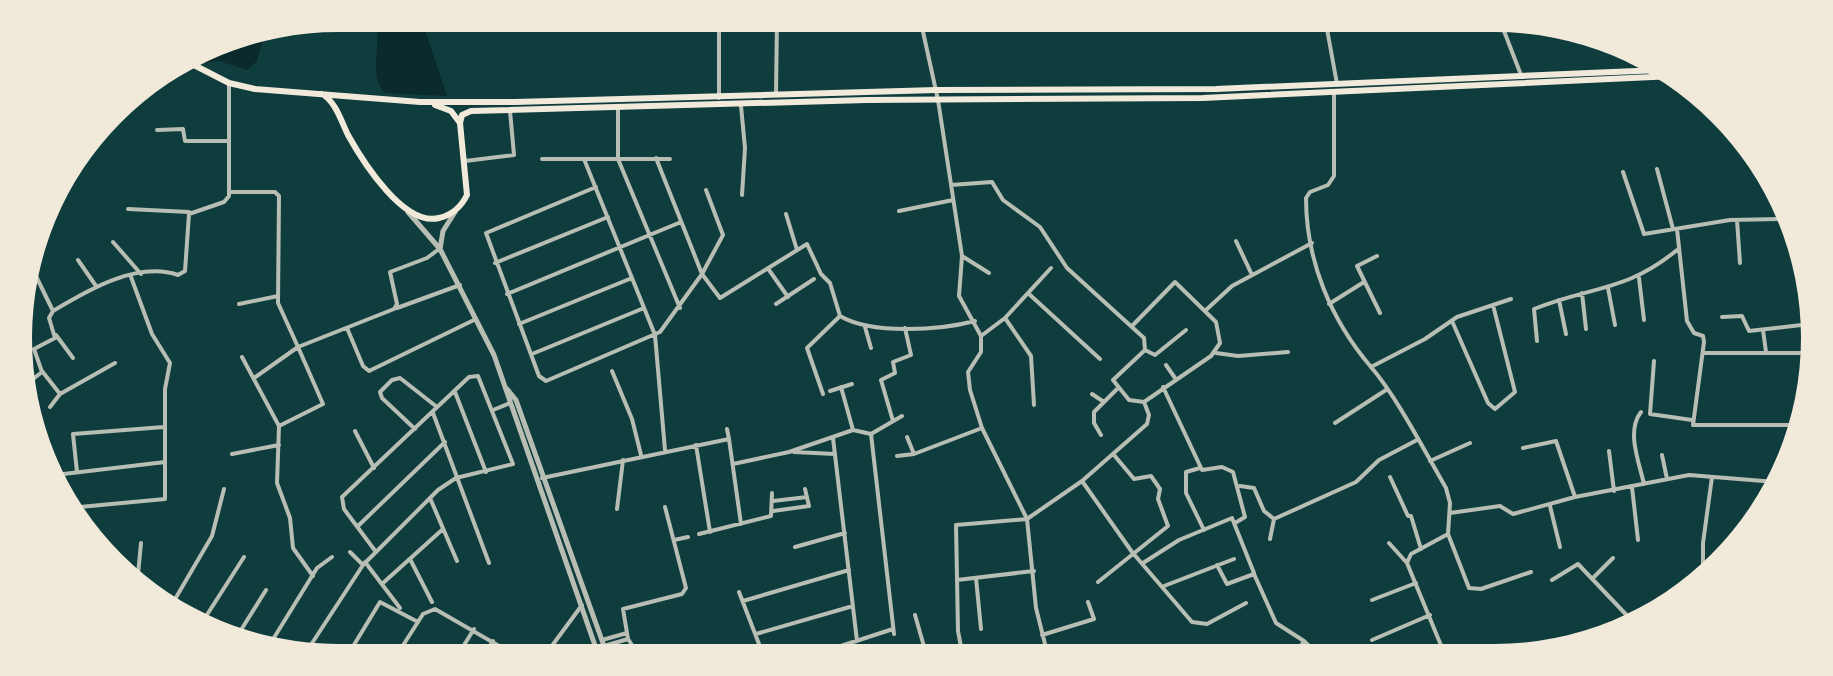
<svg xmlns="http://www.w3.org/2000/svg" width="1833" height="676" viewBox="0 0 1833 676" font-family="'Fira Sans Condensed',sans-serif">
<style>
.water{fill:#0a2a2b}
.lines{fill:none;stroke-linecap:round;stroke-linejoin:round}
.minor{stroke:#b8beb3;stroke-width:4}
.tertiary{stroke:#b8beb3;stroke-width:5}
.primary{stroke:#f1e9da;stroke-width:6}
</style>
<rect width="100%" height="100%" fill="#0f3d3e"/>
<path class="water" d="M372,18H421L447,96L384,93C366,70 386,39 372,18Z
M266,30L257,61L247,70L219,61L204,63L197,58L235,35Z"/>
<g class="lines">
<path class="minor" d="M890,18L894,28
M920,18L938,100L962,256L959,296L981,336V352L968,372L970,390L982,428L1027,519L1036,608L1048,656
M1325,18L1337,84
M1499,18L1521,75
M1334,92V176L1328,185L1310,192L1306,198C1306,261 1331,320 1371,367C1397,397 1425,452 1446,488L1450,503L1448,534L1469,588L1481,589L1531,572
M776,94L777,18
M143,98L191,64
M719,98V32
M618,106V159L680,308
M741,106L745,148L742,195
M157,130L183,129L185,141H227
M656,158L702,274L720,298L807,244L821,274L830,283L840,316C872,335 941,330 975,321
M542,159H670
M584,159L655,335L665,450
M465,161L514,155L510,111
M1657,169L1673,229
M1623,172L1644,234L1730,220L1786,219
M951,185L992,182L1003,200L1040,227L1067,268L1144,338L1145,350L1113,380L1129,400L1144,402L1211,356L1220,343L1216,322L1175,282L1132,326
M596,187L486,233L539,376L546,381L660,332L702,274L723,235L706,190
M229,192H275L279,196L278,303L298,347L254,378
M128,209L189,212
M899,211L953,200
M786,214L797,250
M1737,220L1740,263
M1677,229L1687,321L1694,333L1703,336L1704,342L1693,425H1802
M1236,241L1252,275
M113,242L141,274
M962,256L989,273
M1377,256L1357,266L1380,313
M78,260L96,286
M495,263L608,217
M33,270L53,311
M769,270L788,297
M1639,278L1644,320
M1608,288L1615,325
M1582,293L1586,329
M507,294L681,222
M1029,294L1100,359
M1559,300L1566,334
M239,304L278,296
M776,304L814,279
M1329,304L1364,282
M397,308L460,285
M1206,310L1232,286L1312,243
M1722,317L1742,316L1749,331L1810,324
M1005,318L1031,356L1034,405
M1452,321L1488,403L1495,409L1515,392L1493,305
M519,324L632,278
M865,327L871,348
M347,328L363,366L369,371L476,319
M1763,330L1766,352
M56,335L73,358
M981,336L1005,318L1051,268
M1537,341L1534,309C1591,286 1626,292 1677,250
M1145,350L1155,355L1186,330
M1216,353L1238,356L1288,352
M1703,353H1809
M532,354L644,308
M242,357L279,426L277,483L290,518L293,548L313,576
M1654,361L1650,414L1692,420
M1166,365L1175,378
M1371,367L1425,339L1457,317L1511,299
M42,371L60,394L115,363
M612,371L632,419L641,455
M24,386L42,372L34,349L55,338L49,318L53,311C88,290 137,261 178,275L185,271L189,214L224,202L229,196V83
M841,387L853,430
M1163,387L1202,470L1222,467L1233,472L1245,517L1235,523
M830,391L852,384
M455,392L486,472
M823,394L807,348L840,316
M1092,394L1104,402
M50,407L60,394
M493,410L510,403
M1641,412C1626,431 1639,462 1644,484
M433,413L489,563
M893,421L881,380L895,373L893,362L911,355L905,328
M1335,423L1386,390
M279,426L323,404L298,347L394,309L397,304L390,272L427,258L439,249
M415,429L382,398L380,392L392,380L400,378L437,407
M355,431L374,468
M871,434L894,634
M871,434L902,416
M1101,435L1094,423V412L1117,389
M907,437L914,454
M833,438L857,641
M729,439L741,524
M696,445L710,532
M1523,448L1556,441L1575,497
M1609,451L1614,491
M794,452L835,454
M232,454L279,445
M1662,455L1667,479
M897,456L914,454L982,428
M1430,461L1470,443
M733,464L789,452L853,430L871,434
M1200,468L1186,472V493L1204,530
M77,472L73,434L164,427
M55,475L165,462
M1390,477L1408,516H1411L1421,549
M542,478L729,439L727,429
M1082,481L1132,552L1192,622L1207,624L1246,603
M1240,486L1254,488L1264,511L1274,519
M1632,487L1638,540
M430,498L457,561
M773,501L807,497
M1550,506L1560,547
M69,508L165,499V389L170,363L152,334L131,277
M617,509L623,460
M773,511L809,506L805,489
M1450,513L1500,506L1513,514L1575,497L1689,475L1776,482
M358,526L445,442
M699,534L771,516L772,493
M1270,539L1274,519L1356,482L1379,460L1417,440
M674,540L688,537
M1389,543L1407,563
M795,547L845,533
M350,552L363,565
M410,559L432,602
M365,562L400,608
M1143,563L1179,540L1232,518L1254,573
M1217,565L1227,584L1254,574L1276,623L1304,641L1294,656
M976,578L981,629
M1592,579L1613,558
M957,580L1034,571
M1552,580L1578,564L1636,625
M1703,580V543L1712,477
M1098,582L1168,526L1158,499L1160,489L1151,476L1134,479L1114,455
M383,583L443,529
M137,585L141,543
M1164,586L1234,559
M739,592L764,657
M1372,600L1416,583
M743,601L849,570
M171,606L212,536L224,489
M915,615L927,657
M203,621L244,557
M756,634L853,606
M1042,635L1094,619L1088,602
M236,638L266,590
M602,640L627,633
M1372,640L1430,615
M1304,641L1319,656
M604,646L628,639
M267,649L317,568L332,557
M305,654L363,565L438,490L456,478L513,464L478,376L469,377L342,497L344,509L376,552
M638,654L628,639L623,609L682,594L686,588L665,507
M1445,655L1407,563L1411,554L1448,534
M990,656L1013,652
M1113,656L1129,651
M1201,656L1233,648L1240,656
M1252,656V655
M807,657L893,629
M963,657L958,631L956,525L1027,519L1082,481L1147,424L1149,415L1144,402
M346,658L380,602L418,622
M395,658L423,614L435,609L520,658
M456,658L474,629
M482,658L493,641
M543,658L582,605"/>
<path class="tertiary" d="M408,212L440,249L494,355L599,657
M440,249L443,231L455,212
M507,389L516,400L604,646L612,657"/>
<path class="primary" d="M188,62L229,83L255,89L420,102H515L936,90L1216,89L1660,70
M322,94C336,102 341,121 348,135C363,162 404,227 439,218C452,215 461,207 467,195L460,123L462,115L471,111L867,100L1203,98L1674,76
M435,105L451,111L460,123"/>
</g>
<path d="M0 0H1833V676H0ZM338 32H1495A306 306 0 0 1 1801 338V338A306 306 0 0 1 1495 644H338A306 306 0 0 1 32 338V338A306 306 0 0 1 338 32Z" fill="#f1e9da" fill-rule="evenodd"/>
</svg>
